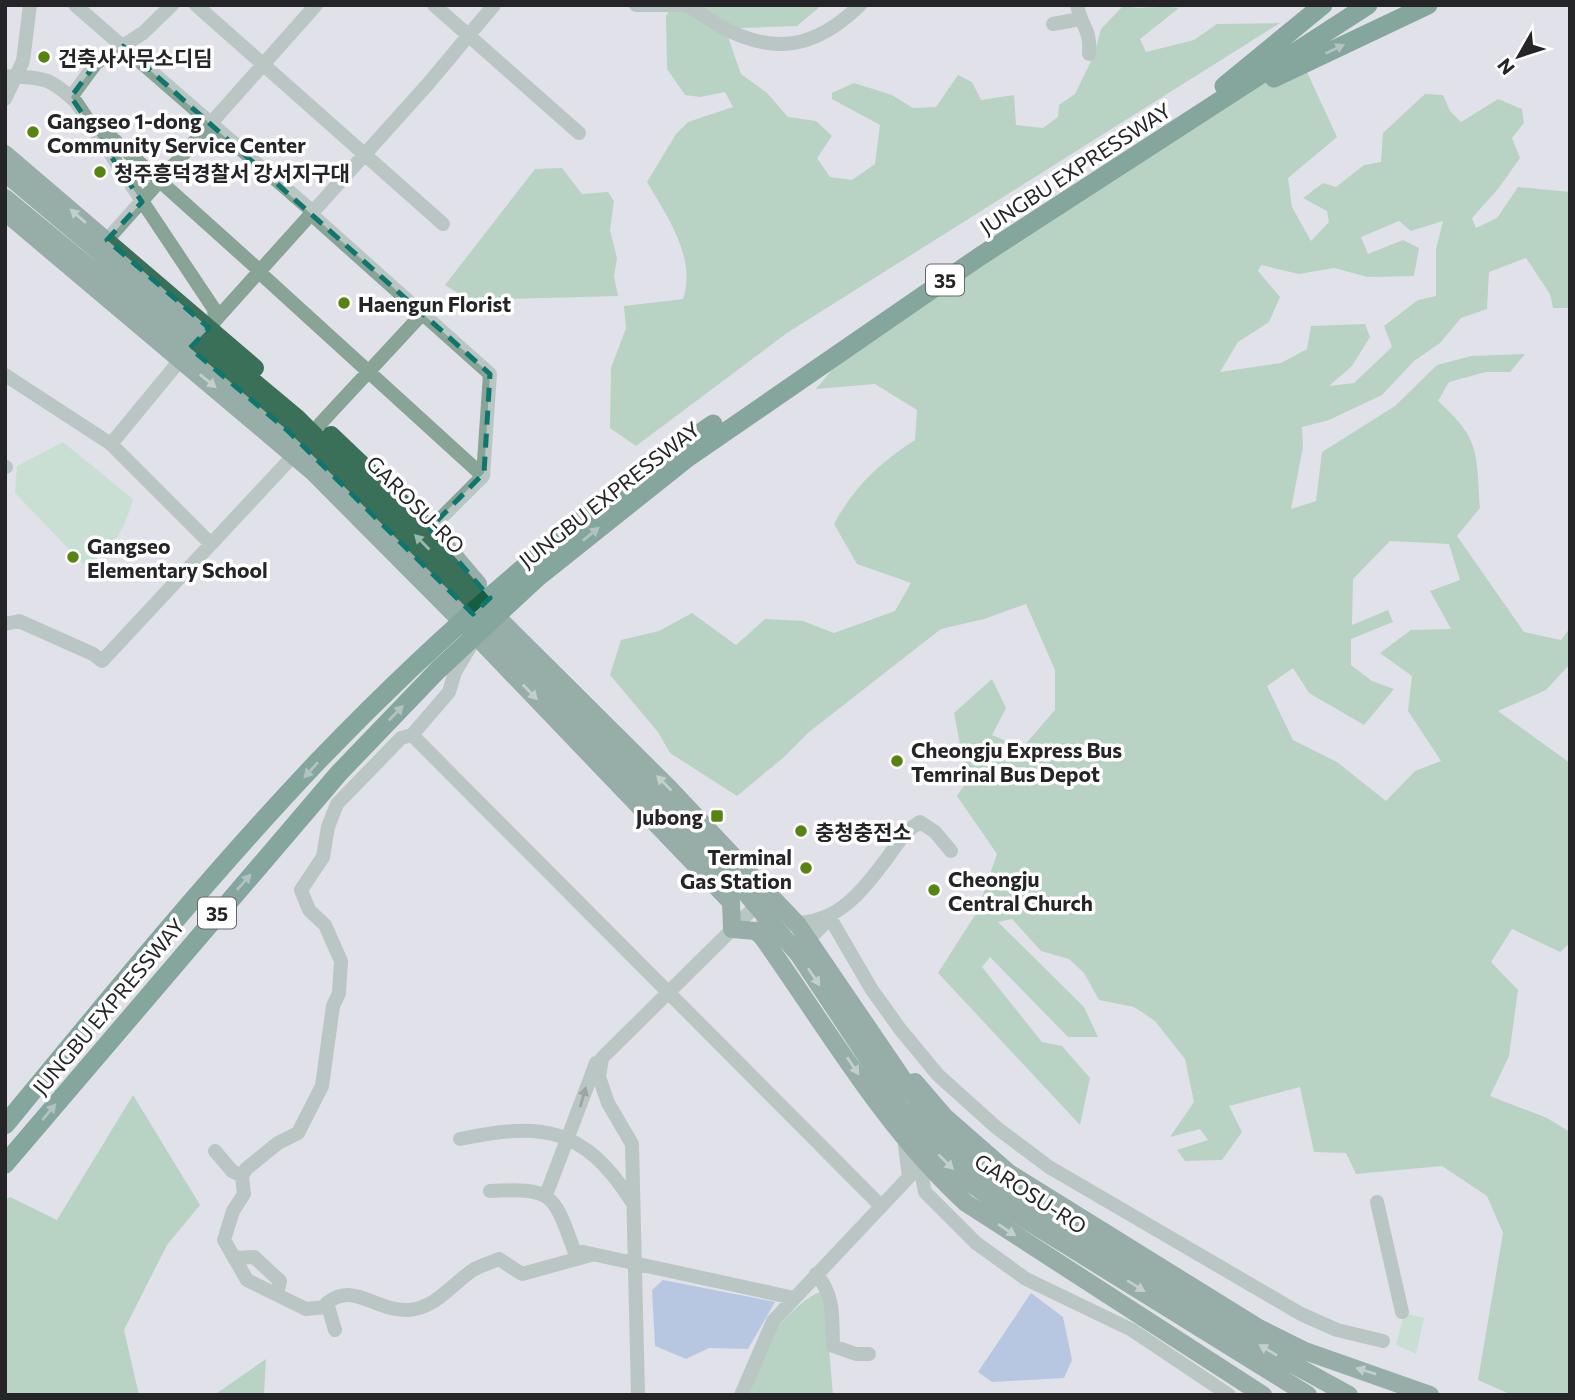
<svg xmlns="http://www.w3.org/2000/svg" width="1575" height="1400" viewBox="0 0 1575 1400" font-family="Commissioner,'Noto Sans KR',sans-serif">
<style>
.green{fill:#acdcb9}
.forest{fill:#86bf97;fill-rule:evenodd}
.water{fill:#84a6d8}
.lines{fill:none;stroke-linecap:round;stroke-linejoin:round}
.minor{stroke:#88a496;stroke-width:14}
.major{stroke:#3a7058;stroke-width:18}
.highway{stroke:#165d42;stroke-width:19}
.oneway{fill:#739e8e}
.oneway2{fill:#9cb8ac}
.oneway3{fill:#4d5854}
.marked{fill:none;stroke:#0f766e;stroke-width:5;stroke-dasharray:14 9;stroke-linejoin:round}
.poi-dot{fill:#578310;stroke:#fff;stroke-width:2.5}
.labels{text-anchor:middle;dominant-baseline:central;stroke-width:7;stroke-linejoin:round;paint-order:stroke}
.shield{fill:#fff;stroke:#666668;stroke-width:2}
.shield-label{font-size:19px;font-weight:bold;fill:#252528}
.poi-label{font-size:21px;font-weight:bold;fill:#252528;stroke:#fff;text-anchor:start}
.street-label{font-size:21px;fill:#252528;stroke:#fff}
</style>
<rect width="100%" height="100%" fill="#e1e1e9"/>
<path class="green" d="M63,442L133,499C127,523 111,559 83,564L15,493L17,466Z
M1404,1313L1424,1318L1416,1354L1396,1345Z"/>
<path class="forest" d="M673,5H822L797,26L739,28L728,37L741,74L767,93L788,117L816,121L832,136L817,158L830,177L852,180L875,164L880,125L832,99V93L854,83L892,95L913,108L936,107L958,75L972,82L981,100L1014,95L1016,125L1043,128L1058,117L1059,105L1075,94L1094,55L1101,29L1123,6C1143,10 1159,5 1179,8L1140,39L1146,52L1194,40L1217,24L1280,23L787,333L636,446L610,428L611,368L626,328L624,306L683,299C697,259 667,216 647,182L676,134L688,122L733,107L725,92L700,97L685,95L667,69L666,16Z
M1300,57L1337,137L1288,178L1292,207L1311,241L1329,222L1327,211L1303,198L1323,183L1336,187L1364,165L1381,162L1383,133L1425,94L1443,95L1450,111L1461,122L1498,99L1522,109L1524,123L1512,138L1520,158L1498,189L1472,218L1476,228L1497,218L1518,187L1570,192V308H1553L1550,294L1526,258L1489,272L1487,309L1461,318L1440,343L1414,361L1382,395L1329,420L1302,427L1303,447L1291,509L1316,501L1322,452L1395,406L1437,365L1471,356L1525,354L1510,372H1486L1449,382L1438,401C1481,440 1476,452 1480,508L1457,536L1524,632L1561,640L1570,628V664L1546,690L1498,711L1570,763V943L1560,952L1512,929L1491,962L1518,990L1509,1056L1490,1096L1547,1118L1570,1132V1395H1512L1478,1380L1503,1233L1487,1196L1442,1166L1356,1174L1346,1153L1314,1152L1300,1087L1229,1106L1242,1132L1222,1160L1185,1161L1177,1150L1208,1140L1200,1129L1170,1137L1194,1102L1185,1059L1155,1021L1134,1007L1099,1000L1084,973L1069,959L1041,951L1012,919L998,922L1084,1007L1098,1037H1068L990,957L982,967L1042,1042L1062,1046L1090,1078L1080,1125L938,973L977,912L997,854L957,796L967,781L954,713L992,679L1006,708L992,735L1022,748L1055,710V670L1026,604L984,619L941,629L809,732L783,758L737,796L670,753L658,732L610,675L621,640L659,631L692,613L736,645L765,619L803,621L834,633L895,611L911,583L857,564L834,524C854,487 879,463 915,440L917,410L875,384L816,389L836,365L1022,235ZM1399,221L1411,231L1443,221L1436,249V296L1418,300L1384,326L1392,347L1354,383L1329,386L1352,366L1370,337L1365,324L1311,326L1307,349L1281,363L1220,372L1238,342L1269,322L1280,297L1258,271L1261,265L1299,274L1334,268L1368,277L1414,276L1419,248L1403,240L1368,254L1361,237ZM1390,541L1449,544L1460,580L1430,591L1451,629L1411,630L1380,653L1412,676L1408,711L1441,761L1415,771L1386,801L1337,762L1293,740L1267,686L1293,668L1309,693L1364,725L1394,689L1372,681L1351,665V639L1393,622L1388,610L1352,625L1353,579Z
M562,168L582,194L608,192L614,201L610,230L617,258L614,276L618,296L469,300L445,285L535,169Z
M133,1095L200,1205L167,1245L124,1330L139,1395H5V1200L10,1197L57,1220Z
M824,1291L833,1395H742C748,1380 752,1363 760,1349C770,1333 806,1293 824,1291Z
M266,1359L264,1395H216L217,1393Z"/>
<path class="water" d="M663,1280L775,1302L748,1349L709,1348L686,1359L655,1346L652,1290Z
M1031,1293L1063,1317L1072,1360L1064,1378L992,1382L978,1372Z"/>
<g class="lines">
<path class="minor" d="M75,5L313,212
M196,5L443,224
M434,5L579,133
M636,5H679
M685,5C697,10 707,18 718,25C773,56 815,49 860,5
M1077,5C1081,27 1091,28 1089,54
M1053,24L1080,19
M5,76C43,79 46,74 76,102L214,309L215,321
M71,97L96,63L143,33L172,5
M5,99L23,61L30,5
M102,129L260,271
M311,214L490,374L483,476L430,529
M107,240L316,5
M259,272L483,476
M203,334L428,84L494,5
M5,375L111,444L211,544
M320,424L423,313
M111,444L181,359
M5,467H6
M5,624L19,621L93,654L102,661L294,455
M412,735L881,1206
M763,921C827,933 852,905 888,857C897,844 906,830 920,822L935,832L951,851
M808,940L830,918L872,990L900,1029L938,1075L997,1128L1049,1167L1301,1314L1337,1330L1383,1341
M460,1139C541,1122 584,1126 632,1202
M215,1151L232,1171L242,1176
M918,1156L925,1192L976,1243L1026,1279L1132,1330L1229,1395
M490,1191C552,1188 553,1192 574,1250L794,1298
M546,1195L596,1063
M1377,1202L1402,1312
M234,1258L254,1257L280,1281L277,1294
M816,1274C835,1295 832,1319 833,1346L856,1354H869
M326,1307L306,1309L247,1280L224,1240L233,1211L244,1194L242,1176L246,1169L278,1143L298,1133L322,1086L333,1006L339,993L341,961L325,925L309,910L301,890L323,857L328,827L337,804L401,738L412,735L449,692L455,672L470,647
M335,1330L327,1303C355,1281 375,1312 409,1310C436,1308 452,1284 473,1270C481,1265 491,1263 499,1259L522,1274L591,1255
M638,1395L632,1144L608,1103L599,1077L602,1058L764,898
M741,1395L773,1321L909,1177L904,1138"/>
<path class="major" d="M5,154L255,368
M5,173L297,418L669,788L798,925L941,1135L982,1174L1000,1186L1276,1355L1349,1395
M5,198L287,430L655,799L737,883L799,955L902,1110L927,1143L952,1169L992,1199L1308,1395
M5,212L312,471L477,637L731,902L732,929L756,931L763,938C827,1028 884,1128 966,1203L1263,1395
M331,435L439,538L478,584
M915,1082L945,1117L1009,1173L1257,1327L1305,1351L1430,1395"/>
<path class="highway" d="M1274,78L1428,5
M1224,86L1323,5
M5,1125C107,1001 209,876 319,760C438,636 571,520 713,424
M5,1164L339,773L438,670L538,577L686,459L979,257L1368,5"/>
</g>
<defs><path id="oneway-solid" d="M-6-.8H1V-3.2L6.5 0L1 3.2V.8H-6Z" transform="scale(1.75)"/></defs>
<g class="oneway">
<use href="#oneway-solid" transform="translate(1335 49) rotate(-26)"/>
<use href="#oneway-solid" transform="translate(591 534) rotate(-39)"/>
<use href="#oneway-solid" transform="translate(396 713) rotate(-46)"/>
<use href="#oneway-solid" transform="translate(311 770) rotate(132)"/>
<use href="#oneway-solid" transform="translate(244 882) rotate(-49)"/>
<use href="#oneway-solid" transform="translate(49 1112) rotate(-50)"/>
</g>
<g class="oneway2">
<use href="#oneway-solid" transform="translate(78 216) rotate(-139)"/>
<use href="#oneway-solid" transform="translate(208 381) rotate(39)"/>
<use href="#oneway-solid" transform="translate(422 542) rotate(-135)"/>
<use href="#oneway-solid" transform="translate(530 692) rotate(46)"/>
<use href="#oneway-solid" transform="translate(664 783) rotate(-135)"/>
<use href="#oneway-solid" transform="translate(814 977) rotate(56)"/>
<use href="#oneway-solid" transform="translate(853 1066) rotate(56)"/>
<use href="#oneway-solid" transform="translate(946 1162) rotate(45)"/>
<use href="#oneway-solid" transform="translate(1007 1230) rotate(33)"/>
<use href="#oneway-solid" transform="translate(1136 1286) rotate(32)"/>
<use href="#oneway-solid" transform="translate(1268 1350) rotate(-149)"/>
<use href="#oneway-solid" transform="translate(1366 1371) rotate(-163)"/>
</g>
<use class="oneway3" href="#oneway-solid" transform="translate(583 1097) rotate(-74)"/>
<path d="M0 0H1575V1400H0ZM123,46L490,374L484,473L430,528L490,598L473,614L287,430L190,348L209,328L107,240L142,202L71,97L96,63Z" fill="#e1e1e9" fill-opacity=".55" fill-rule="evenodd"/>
<path class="marked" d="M123,46L490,374L484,473L430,528L490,598L473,614L287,430L190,348L209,328L107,240L142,202L71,97L96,63Z"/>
<g class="poi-dot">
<circle cx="44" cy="57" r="7"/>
<circle cx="33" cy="132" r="7"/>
<circle cx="100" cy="172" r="7"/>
<circle cx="344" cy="303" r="7"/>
<circle cx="73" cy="557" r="7"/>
<circle cx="897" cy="761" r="7"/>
<rect x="710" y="809" width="14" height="14" rx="3.5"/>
<circle cx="801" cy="831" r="7"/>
<circle cx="806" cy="868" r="7"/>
<circle cx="934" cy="890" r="7"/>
</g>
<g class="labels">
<g class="shield">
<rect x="926" y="264.5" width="38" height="31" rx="5"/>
<rect x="198" y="897.5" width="38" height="31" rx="5"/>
</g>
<g class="shield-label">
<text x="945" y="280">35</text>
<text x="217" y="913">35</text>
</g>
<g class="poi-label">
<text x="58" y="57">건축사사무소디딤</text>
<text x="47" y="120">Gangseo 1-dong<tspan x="47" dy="24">Community Service Center</tspan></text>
<text x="114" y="172">청주흥덕경찰서 강서지구대</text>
<text x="358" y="303">Haengun Florist</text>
<text x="87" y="545">Gangseo<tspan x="87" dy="24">Elementary School</tspan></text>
<text x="911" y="749">Cheongju Express Bus<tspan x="911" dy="24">Temrinal Bus Depot</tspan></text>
<text x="703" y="816" text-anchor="end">Jubong</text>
<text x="815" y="831">충청충전소</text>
<text x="792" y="856" text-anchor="end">Terminal<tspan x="792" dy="24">Gas Station</tspan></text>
<text x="948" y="878">Cheongju<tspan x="948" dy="24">Central Church</tspan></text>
</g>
<g class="street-label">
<text transform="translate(1075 168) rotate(-33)">JUNGBU EXPRESSWAY</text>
<text transform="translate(609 494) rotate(-38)">JUNGBU EXPRESSWAY</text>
<text transform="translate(416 504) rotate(45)">GAROSU-RO</text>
<text transform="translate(108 1006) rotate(-50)">JUNGBU EXPRESSWAY</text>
<text transform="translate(1031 1193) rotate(33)">GAROSU-RO</text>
</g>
</g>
<rect width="1575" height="1400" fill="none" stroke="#252528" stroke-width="14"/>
<g transform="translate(1519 56) rotate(231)" stroke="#ffffff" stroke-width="5" paint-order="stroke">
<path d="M0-5L12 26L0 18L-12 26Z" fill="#252528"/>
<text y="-10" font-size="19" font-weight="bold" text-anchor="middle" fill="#252528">N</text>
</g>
</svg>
